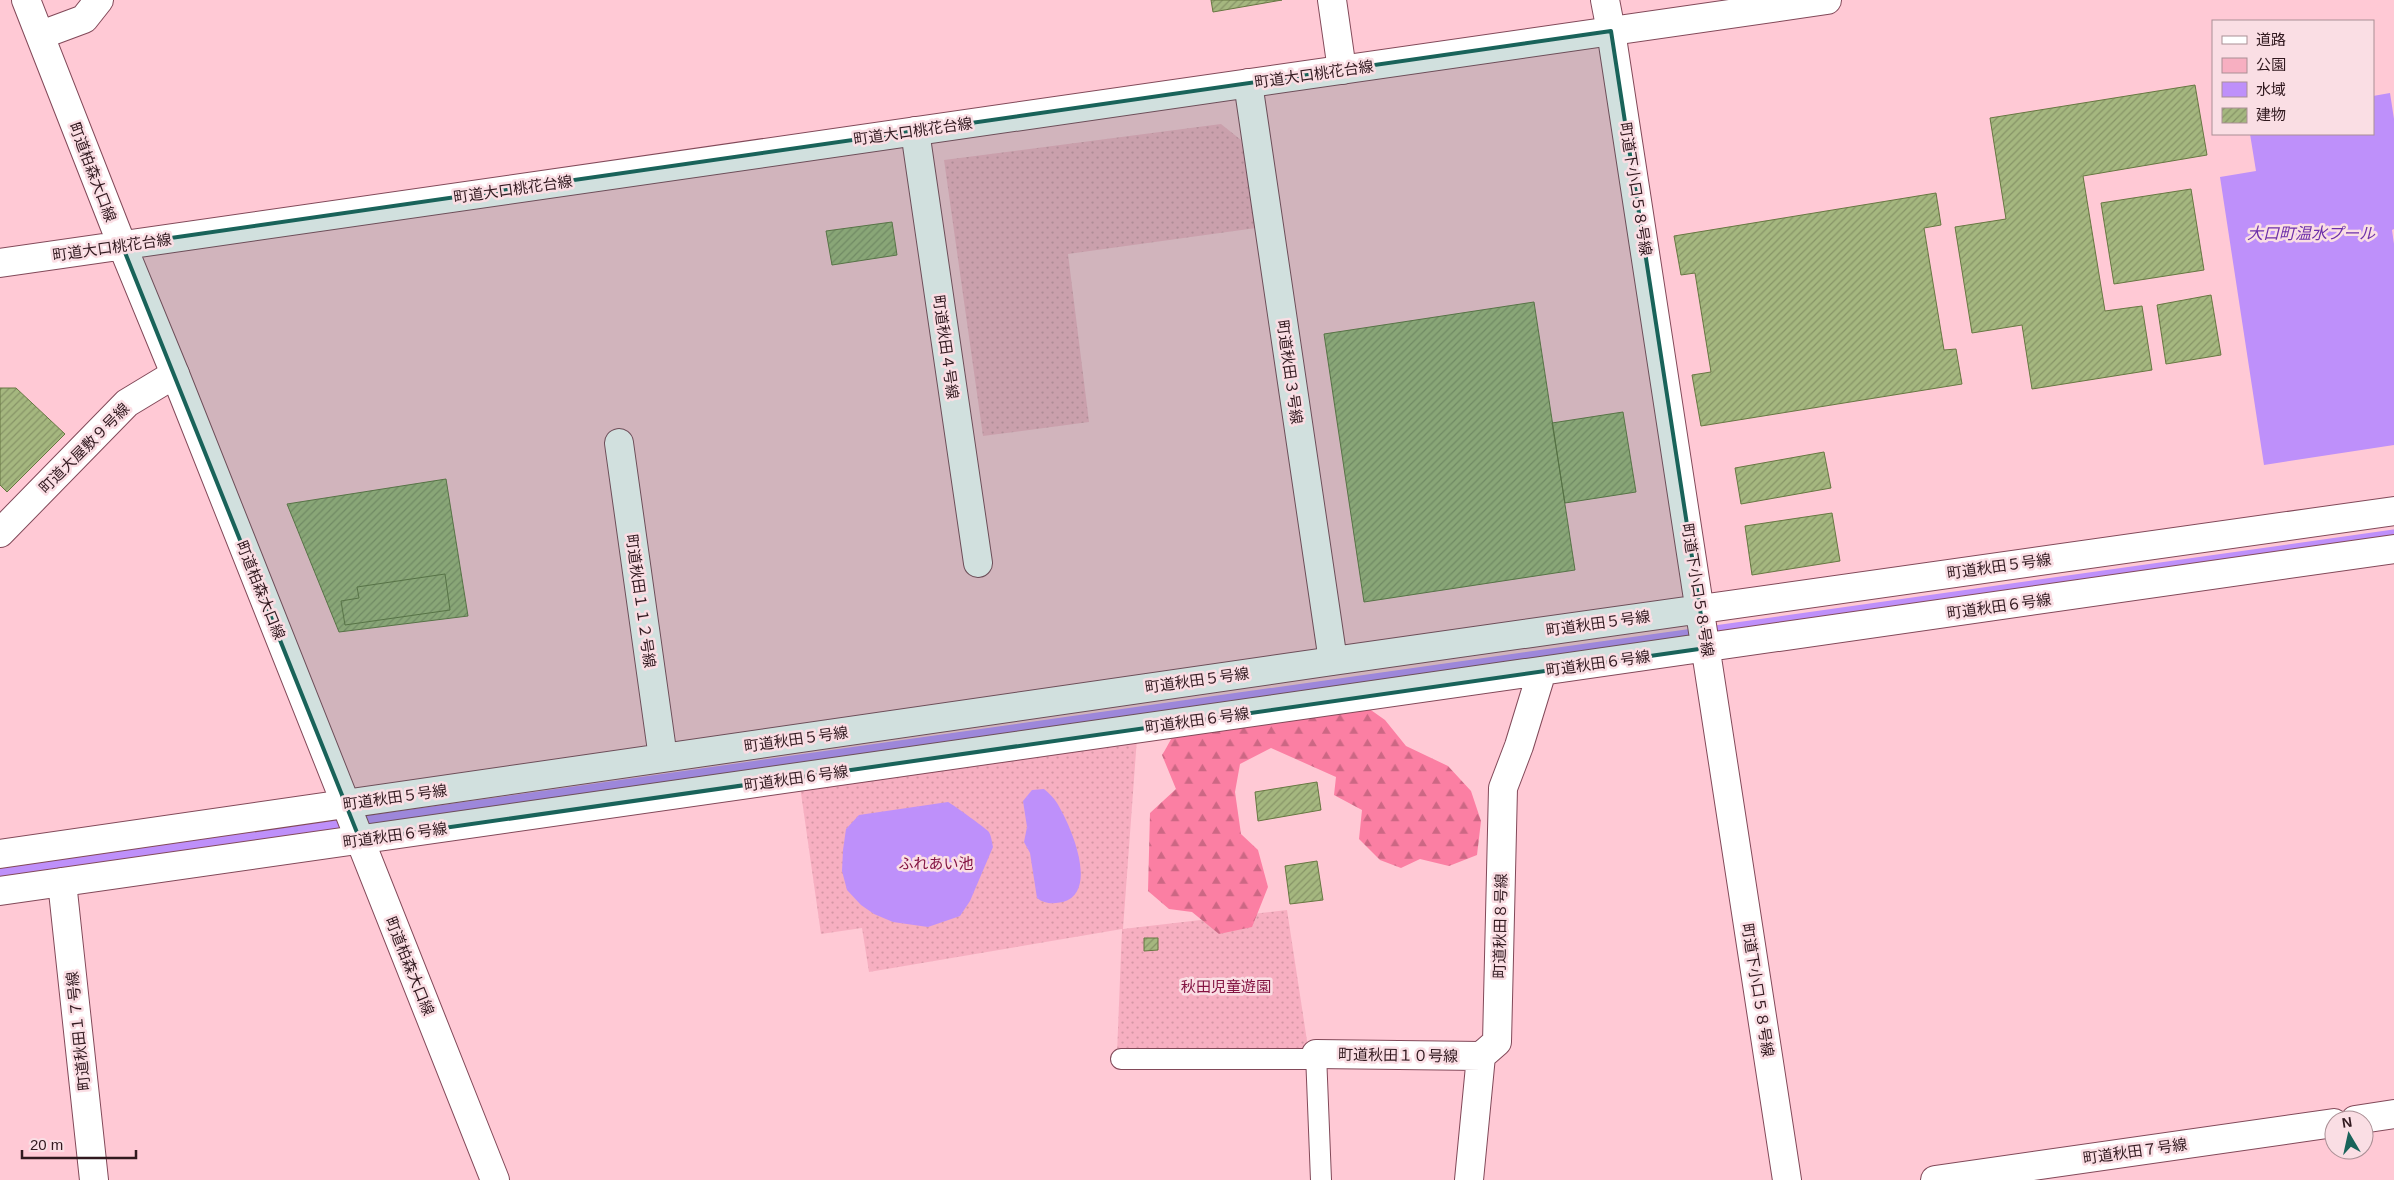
<svg xmlns="http://www.w3.org/2000/svg" width="2394" height="1180" viewBox="0 0 2394 1180" font-family="Arial,'Noto Sans JP',sans-serif">
<style>
.green{fill:url(#green-dots)}
.forest{fill:url(#forest-firs)}
.water{fill:#be90fa}
.lines{fill:none;stroke-linecap:round;stroke-linejoin:round}
.stream{stroke:#be90fa;stroke-width:11}
.building{fill:url(#building-hatch);stroke:#677742}
.lane-casing{stroke:#824959;stroke-width:22}
.street-casing{stroke:#824959;stroke-width:30}
.secondary-casing{stroke:#824959;stroke-width:30}
.lane{stroke:#fff;stroke-width:20}
.street{stroke:#fff;stroke-width:28}
.secondary{stroke:#fff;stroke-width:28}
.marked{fill:#19635a;fill-opacity:0.2;stroke:#19635a;stroke-width:4;stroke-linejoin:round}
.labels{text-anchor:middle;dominant-baseline:central;stroke-width:5;stroke-linejoin:round;paint-order:stroke}
.street-label{font-size:15px;fill:#31191f;stroke:#fadee4}
.park-label{font-size:15px;fill:#841442;stroke:#fadee4}
.water-label{font-size:16px;font-style:italic;fill:#6d2fa9;stroke:#fadee4}
</style>
<defs>
<pattern id="green-dots" width="8" height="8" patternUnits="userSpaceOnUse" patternTransform="scale(1.25)"><rect width="8" height="8" fill="#f7afc1"/><path d="M2 2h.1M6 6h.1" fill="none" stroke="#d496a5" stroke-width="1.8" stroke-linecap="round"/></pattern>
<pattern id="forest-firs" width="22" height="20" patternUnits="userSpaceOnUse" patternTransform="scale(1.25)"><rect width="22" height="20" fill="#fb7fa3"/><path d="M5 1l3.5 6h-7zM16 11l3.5 6h-7z" fill="#cc6784"/></pattern>
<pattern id="building-hatch" width="6" height="6" patternUnits="userSpaceOnUse" patternTransform="scale(1.25)"><rect width="6" height="6" fill="#a5b77f"/><path d="M-1 1l2-2M0 6l6-6M5 7l2-2" fill="none" stroke="#879467"/></pattern>
</defs>
<rect width="100%" height="100%" fill="#ffc9d5"/>
<path class="green" d="M1221,124L1241,140L1256,228L1068,254L1089,422L983,436L944,160Z
M1137,738L1123,929L1287,910L1309,1054H1117L1122,929L869,972L862,928L821,934L800,786Z"/>
<path class="forest" d="M1296,690L1351,696L1385,720L1406,746L1448,766L1471,791L1481,821L1477,855L1449,866L1420,859L1401,868L1380,860L1359,839L1362,810L1334,795L1336,777L1271,748L1240,764L1235,792L1241,834L1258,850L1268,887L1252,927L1219,934L1192,912L1169,909L1148,891L1150,813L1176,789L1162,755C1168,746 1173,733 1181,725C1210,696 1257,695 1296,690Z"/>
<path class="water" d="M2390,93L2394,119V229L2392,230L2394,244V445L2264,465L2220,177L2256,171L2250,134H2373V96Z
M1044,789C1049,793 1054,798 1057,803C1070,824 1100,891 1063,902C1054,904 1044,904 1037,898L1030,853L1024,842L1027,827L1023,801L1032,790Z
M948,802C952,804 984,827 988,831C991,834 992,842 993,847L970,901L960,916L928,927L893,922L874,914L861,905L847,890L842,871L843,850L846,829L859,815Z"/>
<g class="lines">
<path class="stream" d="M0,873L2394,535"/>
</g>
<path class="building" d="M1211,0H1282L1213,12Z
M2195,85L2207,155L2083,176L2105,311L2142,306L2152,370L2032,389L2022,325L1972,333L1955,227L2006,219L1990,118Z
M2191,189L2204,270L2114,284L2101,203Z
M1936,193L1941,225L1924,228L1944,350L1956,349L1962,384L1701,426L1692,375L1711,372L1695,273L1681,275L1674,236Z
M892,222L897,255L832,265L826,231Z
M2211,295L2221,355L2166,364L2157,305Z
M1534,302L1575,570L1364,602L1324,334Z
M0,388H16L65,434L7,492L0,485Z
M1623,412L1636,492L1565,503L1552,423Z
M1824,452L1831,488L1741,504L1735,468Z
M446,479L468,616L339,632L287,504Z
M1832,513L1840,561L1752,575L1745,526Z
M445,574L450,610L345,625L341,601L359,598L357,587Z
M1317,782L1321,810L1258,821L1255,792Z
M1317,861L1323,900L1290,904L1285,866Z
M1144,938H1158V950L1144,951Z"/>
<g class="lines">
<defs>
<path id="lane" d="M1316,1054L1321,1180
M1121,1059H1316"/>
<path id="street" d="M1332,0L1342,70
M1605,0L1611,31L1787,1180
M41,35L84,19L99,0
M1248,83L1333,661
M915,131L978,563
M619,443L663,758
M0,533L127,403L175,374
M0,854L1333,661L2394,511
M62,882L94,1180
M0,891L2394,549
M1316,1054L1481,1056
M2355,1120L2394,1114
M1469,1180L1481,1056L1497,1042L1503,788L1519,746L1542,671
M1935,1180L2334,1123"/>
<path id="secondary" d="M26,0L122,245L175,374L495,1180
M0,263L1827,0"/>
</defs>
<use href="#lane" class="lane-casing"/>
<use href="#street" class="street-casing"/>
<use href="#secondary" class="secondary-casing"/>
<use href="#lane" class="lane"/>
<use href="#street" class="street"/>
<use href="#secondary" class="secondary"/>
</g>
<path class="marked" d="M1611,31L1706,648L360,840L122,245Z"/>
<g class="labels">
<g class="street-label">
<text transform="translate(1314 74) rotate(-8)">町道大口桃花台線</text>
<text transform="translate(913 131) rotate(-8)">町道大口桃花台線</text>
<text transform="translate(93 172) rotate(69)">町道柏森大口線</text>
<text transform="translate(513 189) rotate(-8)">町道大口桃花台線</text>
<text transform="translate(1636 189) rotate(81)">町道下小口５８号線</text>
<text transform="translate(112 247) rotate(-8)">町道大口桃花台線</text>
<text transform="translate(946 347) rotate(82)">町道秋田４号線</text>
<text transform="translate(1290 372) rotate(82)">町道秋田３号線</text>
<text transform="translate(84 448) rotate(-45)">町道大屋敷９号線</text>
<text transform="translate(1999 566) rotate(-8)">町道秋田５号線</text>
<text transform="translate(261 590) rotate(68)">町道柏森大口線</text>
<text transform="translate(1698 590) rotate(81)">町道下小口５８号線</text>
<text transform="translate(641 601) rotate(82)">町道秋田１１２号線</text>
<text transform="translate(1999 606) rotate(-8)">町道秋田６号線</text>
<text transform="translate(1598 623) rotate(-8)">町道秋田５号線</text>
<text transform="translate(1598 663) rotate(-8)">町道秋田６号線</text>
<text transform="translate(1197 680) rotate(-8)">町道秋田５号線</text>
<text transform="translate(1197 720) rotate(-8)">町道秋田６号線</text>
<text transform="translate(796 739) rotate(-8)">町道秋田５号線</text>
<text transform="translate(796 778) rotate(-8)">町道秋田６号線</text>
<text transform="translate(395 797) rotate(-8)">町道秋田５号線</text>
<text transform="translate(395 835) rotate(-8)">町道秋田６号線</text>
<text transform="translate(1500 926) rotate(-89)">町道秋田８号線</text>
<text transform="translate(410 966) rotate(68)">町道柏森大口線</text>
<text transform="translate(1758 990) rotate(81)">町道下小口５８号線</text>
<text transform="translate(78 1031) rotate(-96)">町道秋田１７号線</text>
<text transform="translate(1398 1055) rotate(1)">町道秋田１０号線</text>
<text transform="translate(2135 1151) rotate(-8)">町道秋田７号線</text>
</g>
<g class="park-label">
<text x="936" y="863">ふれあい池</text>
<text x="1226" y="986">秋田児童遊園</text>
</g>
<g class="water-label">
<text x="2311" y="233">大口町温水プール</text>
</g>
</g>
<rect x="2212" y="20" width="162" height="115" fill="#fadee4" stroke="#aa8f95"/>
<rect x="2222" y="36" width="25" height="8" fill="#ffffff" stroke="#aa8f95"/>
<text x="2256" y="45" font-size="15" fill="#31191f">道路</text>
<rect x="2222" y="58" width="25" height="15" fill="#f7afc1" stroke="#aa8f95"/>
<text x="2256" y="70" font-size="15" fill="#31191f">公園</text>
<rect x="2222" y="82" width="25" height="15" fill="#be90fa" stroke="#aa8f95"/>
<text x="2256" y="95" font-size="15" fill="#31191f">水域</text>
<rect x="2222" y="108" width="25" height="15" fill="url(#building-hatch)" stroke="#aa8f95"/>
<text x="2256" y="120" font-size="15" fill="#31191f">建物</text>
<g transform="translate(2349 1135) rotate(351)"><circle r="24" fill="#fadee4" stroke="#aa8f95"/>
<path d="M0-4L9 19L0 12L-9 19Z" fill="#19635a"/>
<text y="-8" font-size="14" font-weight="bold" text-anchor="middle" fill="#31191f">N</text>
</g>
<path d="M22 1150v8h114v-8" fill="none" stroke="#31191f" stroke-width="2.5"/>
<text x="30" y="1150" font-size="15" fill="#31191f" stroke="#fadee4" stroke-width="4" paint-order="stroke">20 m</text>
</svg>
